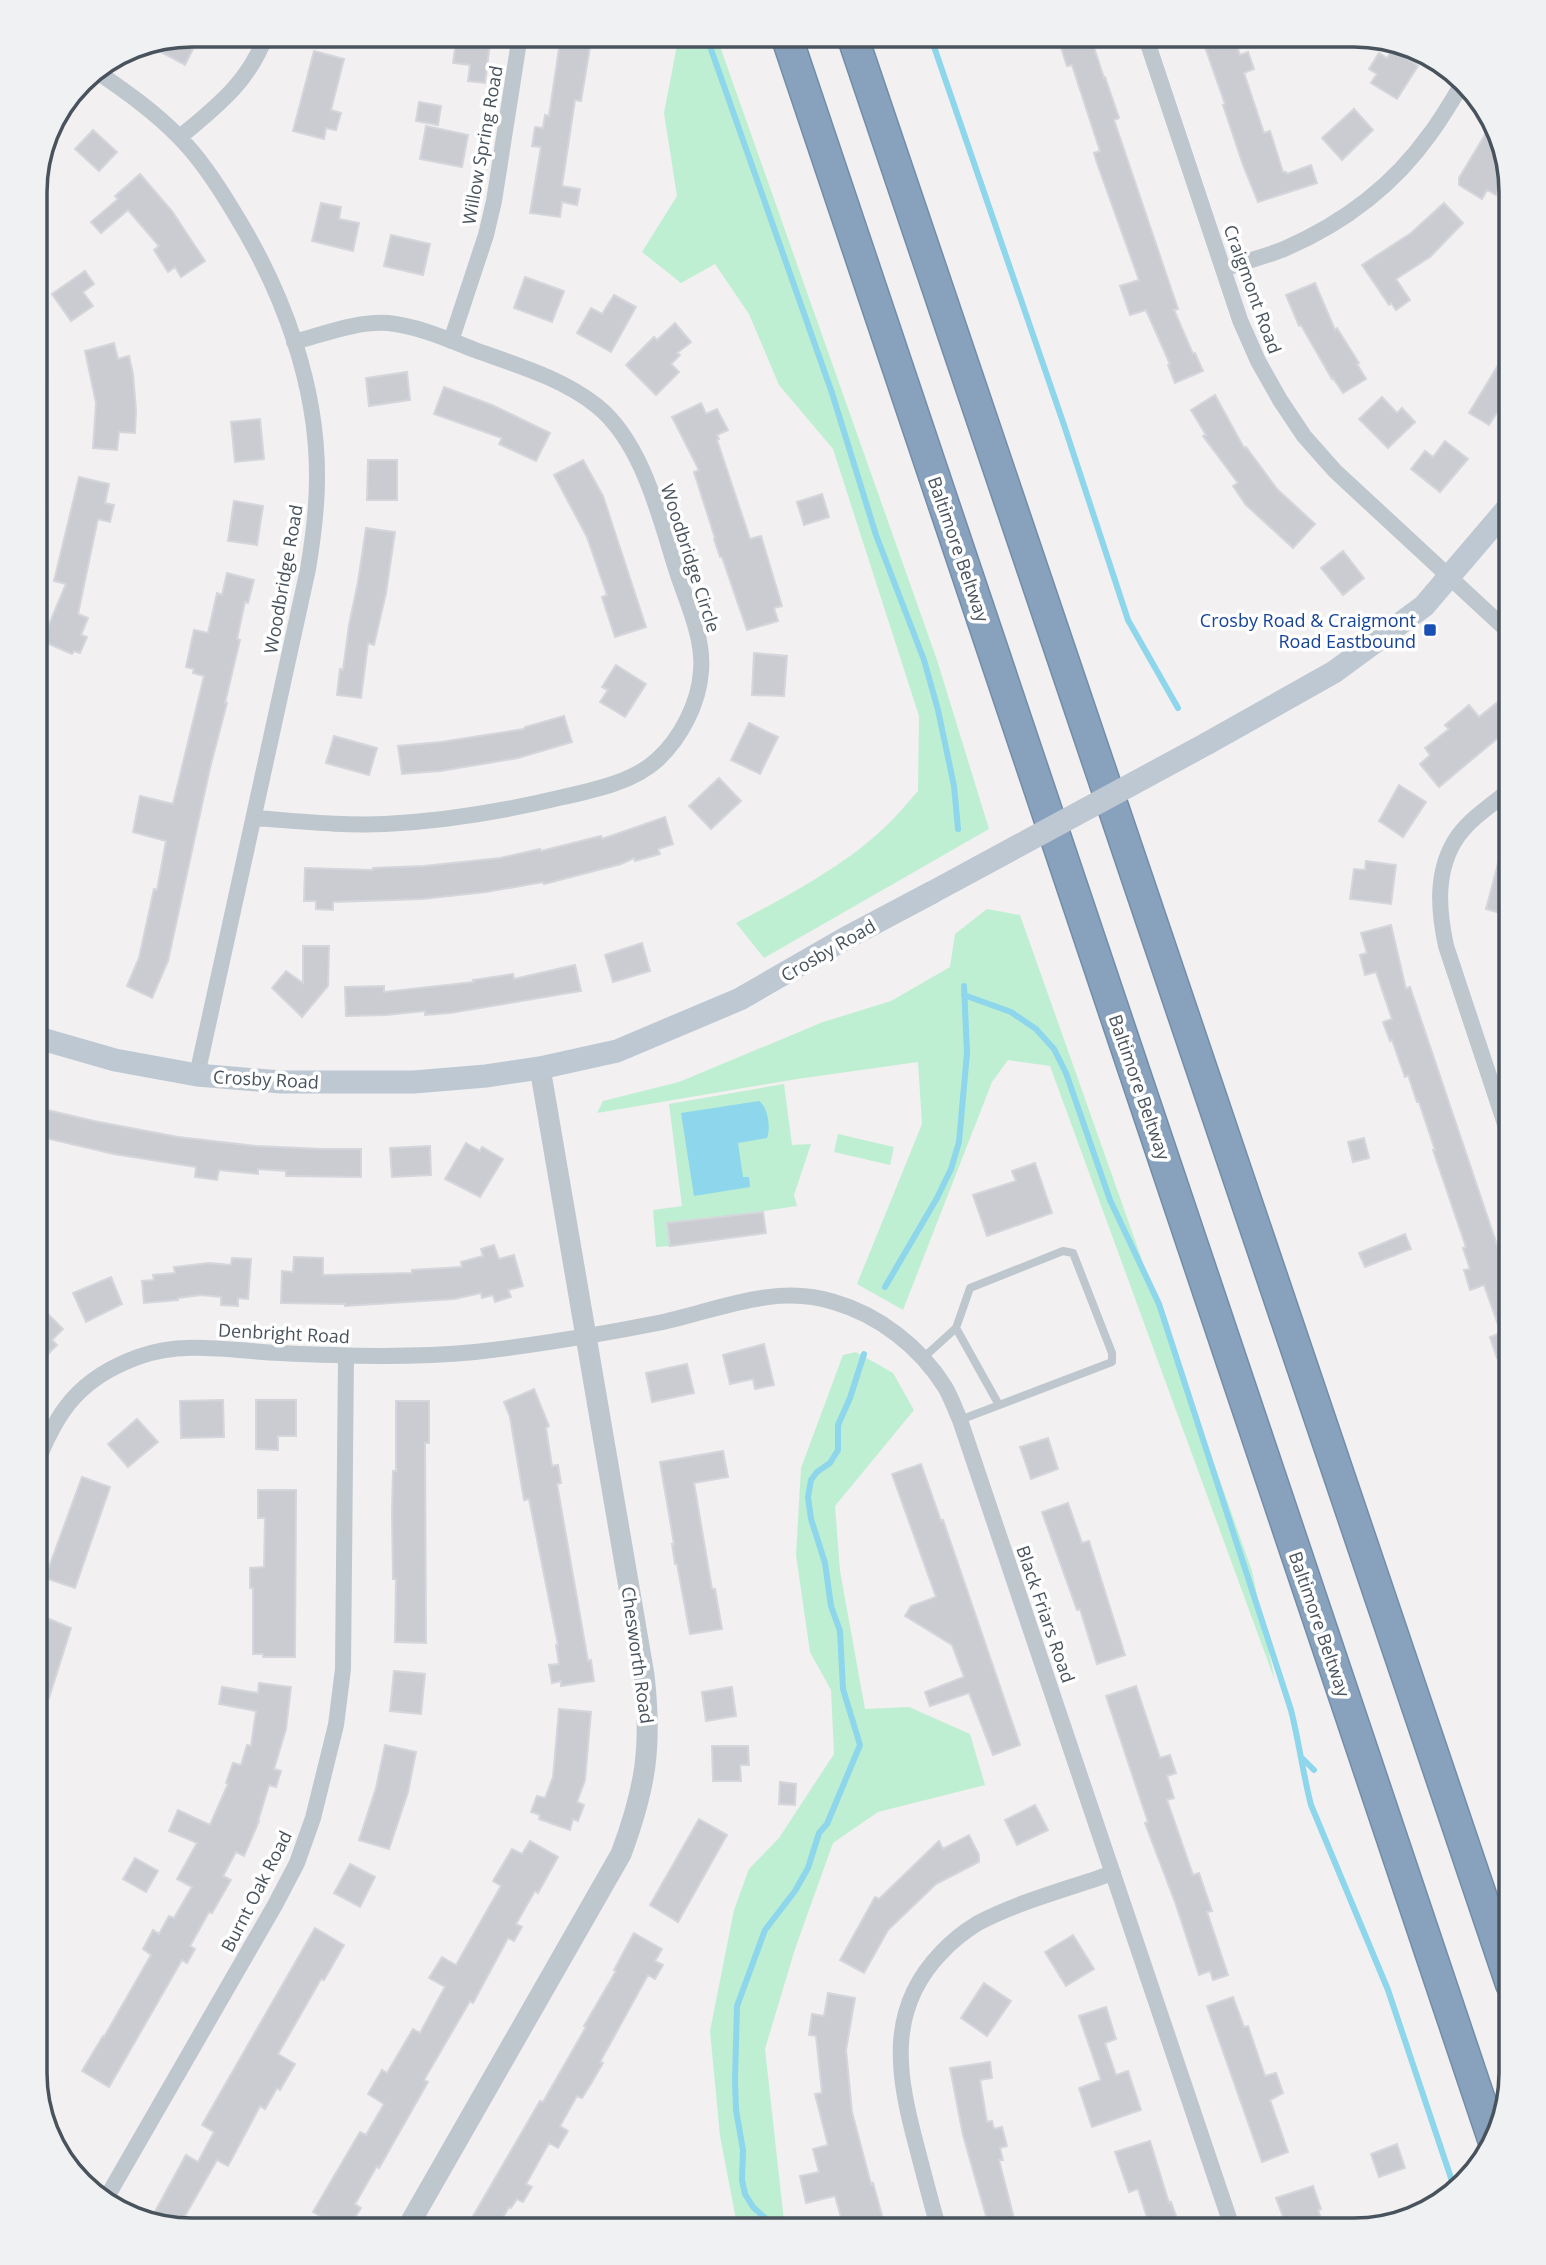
<svg xmlns="http://www.w3.org/2000/svg" width="1546" height="2265" viewBox="0 0 1546 2265" font-family="'Open Sans',sans-serif">
<style>
.green{fill:#bfefd2}
.water{fill:#8dd6eb}
.lines{fill:none;stroke-linecap:round;stroke-linejoin:round}
.stream{stroke:#8dd6eb;stroke-width:6}
.building{fill:#caccd2;stroke:#d4d6db;stroke-width:2}
.motorway-casing{stroke:#738da9;stroke-width:33}
.service{stroke:#bec7ce;stroke-width:8}
.minor{stroke:#bec7ce;stroke-width:16}
.tertiary{stroke:#bec7ce;stroke-width:21}
.secondary{stroke:#bec8d3;stroke-width:23}
.motorway{stroke:#88a2be;stroke-width:30}
.secondary-bridge{stroke:#bec8d3;stroke-width:23}
.transit-dot{fill:#1a4fb4;stroke:#fff;stroke-width:2.5}
.labels{text-anchor:middle;dominant-baseline:central;stroke-width:7;stroke-linejoin:round;paint-order:stroke}
.street-label{font-size:18px;fill:#48535d;stroke:#fff}
.transit-label{font-size:18px;fill:#164399;stroke:#fff;text-anchor:end}
.rim{fill:none;stroke:#48535d;stroke-width:3.5}
</style>
<rect width="100%" height="100%" fill="#f2f0f0"/>
<path class="green" d="M679,35H716L937,660L989,829L764,958L736,923C784,898 846,865 885,827C897,816 907,803 918,791L919,716L833,449L779,385L749,314L715,264L681,283L642,252L677,196L664,113Z
M987,909L1020,915L1252,1571L1275,1681L1050,1066L1008,1060L992,1082L903,1310L857,1284L922,1124L918,1062L797,1079L597,1113L603,1101L679,1082L823,1022L891,1001L950,967L955,934Z
M784,1084L792,1145L811,1144L794,1195L797,1206L712,1219V1217L701,1218V1221L678,1224V1221L666,1223L670,1246L656,1247L653,1210L682,1206L669,1104Z
M838,1134L894,1147L890,1165L834,1152Z
M856,1352L893,1373L914,1410L835,1506L840,1571L865,1709L909,1707L970,1734L985,1785L878,1812L833,1843L795,1949L765,2049L785,2230H738L720,2136L710,2031L734,1910L749,1869L779,1838L834,1754L831,1690L810,1652L796,1555L801,1468L843,1355Z"/>
<path class="water" d="M759,1101C768,1107 771,1128 767,1138L738,1143L743,1177H749L750,1187L694,1196L681,1113Z"/>
<g class="lines">
<path class="stream" d="M706,35L832,393L876,535L924,660L938,710L954,786L958,829
M930,35L1065,428L1128,620L1178,708
M964,995L1011,1012L1036,1029L1054,1049L1066,1073L1110,1200L1159,1304L1291,1710C1299,1742 1303,1774 1311,1805L1388,1990L1454,2187
M885,1287L937,1198L951,1169L959,1142L967,1053L964,986
M1303,1759L1314,1770
M769,2230L765,2218L753,2207L745,2194L742,2180L743,2150L736,2110L735,2080L737,2006L765,1930L795,1891L808,1868L819,1833L827,1824L860,1745L843,1689L840,1631L831,1606L825,1563L811,1519L808,1497L811,1480L817,1472L830,1463L838,1450V1425L850,1398L864,1354"/>
</g>
<path class="building" d="M457,35H491L485,83L468,81L470,65L453,63Z
M561,35H592L581,101L575,100L562,186L580,189L577,205L562,202L560,217L530,213L541,147L532,146L535,127L543,128L545,115L549,116Z
M1057,35H1090L1104,78L1105,77L1119,118L1114,120L1178,309L1174,310L1193,354L1195,353L1203,371L1175,383L1168,365L1170,364L1146,310L1130,315L1120,286L1139,280L1097,163L1094,153L1100,151L1072,65L1067,66Z
M1227,35H1233L1240,55L1248,52L1254,69L1244,73L1264,133L1270,131L1283,172H1286L1287,174L1311,165L1317,183L1258,202L1243,165L1223,105L1225,104L1204,44Z
M184,37L196,43L185,65L146,44Z
M1393,49L1418,66L1397,99L1371,83L1377,74L1369,69L1379,53L1387,58Z
M314,51L344,59L331,110L341,113L336,130L326,128L324,139L293,131Z
M419,102L441,106L438,125L416,121Z
M1354,109L1373,130L1342,160L1322,138Z
M1492,123L1503,164L1497,174L1506,179L1496,195L1487,190L1482,199L1459,185V178Z
M426,126L468,135L462,167L420,159Z
M93,130L117,152L99,171L75,149Z
M140,174L172,211L205,261L181,277L175,267L168,272L154,250L159,246L128,210L101,233L91,222L118,199L115,196Z
M321,203L341,207L339,219L359,223L353,251L312,241Z
M1444,203L1463,223L1430,257L1396,279L1410,300L1396,310L1391,303L1389,305L1362,265L1411,233Z
M391,235L430,244L423,275L384,266Z
M85,271L94,284L83,292L93,306L71,321L52,294Z
M525,277L564,291L552,322L514,308Z
M1315,283L1335,330L1337,328L1359,363L1357,364L1366,379L1343,393L1333,378L1332,379L1301,325L1299,326L1286,295Z
M614,295L636,307L611,352L577,333L591,308L602,314Z
M675,323L691,342L677,353L680,355L671,364L679,372L656,395L626,365L654,337L657,340Z
M114,343L118,359L129,356L133,374L136,410L135,433L119,432L117,450L93,448L96,403L85,351Z
M1511,344V396L1501,412L1498,411L1489,425L1469,413Z
M407,372L410,400L369,406L366,378Z
M444,387L492,405L550,433L536,461L499,444L502,438L434,414Z
M1215,395L1244,448L1246,447L1277,489L1315,524L1293,548L1246,505L1233,486L1238,483L1203,436L1206,435L1191,410Z
M1382,397L1397,413L1402,408L1415,422L1388,448L1359,419Z
M701,403L706,414L717,409L728,430L717,435L719,439L717,440L750,539L761,536L782,606L774,608L778,621L747,630L722,557H720L714,539L715,538L694,472L699,470L672,417Z
M260,419L264,459L235,462L231,422Z
M1445,441L1468,459L1440,492L1411,469L1425,451L1433,457Z
M368,460H397V500H367Z
M583,460L603,496L646,627L615,637L602,597L607,595L587,537L554,475Z
M79,477L109,484L105,503L114,505L110,522L98,519L97,523L78,614L88,618L81,635L87,637L80,653L74,651L72,654L42,641L66,584L54,581Z
M822,494L829,517L804,525L797,502Z
M234,501L263,506L257,545L228,541Z
M366,528L395,532L386,593L374,645L368,643L361,698L337,695L340,669L343,670L349,625L358,582Z
M1343,551L1364,578L1343,595L1321,568Z
M227,573L254,580L248,603L245,602L237,639L240,640L225,703H227L210,768L168,961L152,998L127,986L139,958L154,889L157,890L166,841L133,832L140,796L173,804L204,676L193,673L194,669L186,667L194,630L208,633L217,593L222,595Z
M754,653L787,656L784,696L752,695Z
M616,665L646,684L625,717L600,702L608,690L602,687Z
M1504,697L1511,705V727L1439,787L1420,764L1430,755L1425,748L1449,729L1445,725L1469,705L1479,717Z
M564,716L572,742L518,758L440,771L402,774L398,746L441,742L524,729L525,727Z
M749,723L778,737L760,774L731,760Z
M334,736L377,748L369,775L326,763Z
M719,778L741,801L711,829L689,806Z
M1399,785L1426,802L1403,837L1379,821Z
M665,817L673,844L658,849L660,854L635,861L634,858L621,864L544,884L543,882L486,892L422,899L333,902V910L316,909V901H304L305,868L373,870V868L424,866L500,858L540,849L541,851L601,836L602,839Z
M1506,833H1511V916L1486,909Z
M1366,861L1396,865L1391,904L1350,899L1354,869L1365,870Z
M1391,925L1406,989L1410,987L1502,1260L1500,1261L1511,1295V1354L1497,1358L1490,1337L1501,1333L1484,1285L1470,1290L1464,1270L1470,1269L1463,1248L1466,1247L1433,1150H1435L1419,1102H1417L1408,1075L1405,1077L1392,1040L1390,1041L1383,1022L1392,1019L1376,972L1365,975L1360,955L1367,953L1361,933Z
M642,943L650,971L613,982L605,955Z
M303,946H329L328,986L302,1017L272,988L286,971L303,983Z
M575,965L581,991L450,1013L425,1015V1011L386,1015L346,1016L345,987L384,986V992L474,982L473,980L513,974L514,979Z
M43,1109L94,1121L178,1137L257,1146L322,1149H361V1177L286,1176V1171L258,1169V1174L219,1170L217,1180L195,1177L196,1167L114,1154L37,1136Z
M1364,1138L1369,1158L1353,1162L1348,1142Z
M466,1143L480,1151L482,1147L503,1159L480,1197L445,1179Z
M430,1146L431,1175L392,1177L390,1148Z
M1035,1163L1052,1213L987,1236L973,1195L1016,1181L1012,1171Z
M763,1212L766,1233L670,1246L667,1223Z
M1405,1234L1411,1249L1365,1267L1359,1253Z
M494,1245L499,1259L514,1255L523,1286L508,1290L511,1297L495,1302L493,1295L482,1298L481,1293L454,1299L345,1306V1304L281,1303L282,1271L293,1272L294,1257L323,1258V1275L412,1273V1270L462,1267L461,1262L483,1256L481,1249Z
M232,1258L251,1259L248,1299L238,1298V1306L221,1305V1297L201,1295L178,1298V1300L144,1303L142,1281L154,1280L153,1275L175,1273L174,1267L209,1263L231,1265Z
M111,1277L122,1304L86,1322L73,1293Z
M35,1301L63,1329L52,1340L57,1345L45,1357L40,1352L35,1357Z
M764,1344L774,1385L755,1389L753,1379L730,1384L723,1355Z
M687,1364L694,1393L652,1402L646,1373Z
M534,1389L549,1426L546,1428L552,1466L558,1465L561,1483L557,1484L588,1661L591,1660L594,1681L561,1686V1681L552,1683L549,1665L559,1664L556,1645H558L529,1499L524,1500L510,1417L504,1402Z
M223,1400L224,1437L181,1438L180,1401Z
M256,1400H296V1436H278V1450L256,1449Z
M396,1401H429V1443H425L426,1643L395,1642L396,1579H393L392,1512L393,1471H396Z
M137,1419L158,1442L128,1467L108,1444Z
M1048,1438L1058,1469L1031,1479L1020,1447Z
M723,1451L728,1477L694,1483L712,1589H715L722,1629L690,1634L677,1564H675L672,1544H674L660,1462Z
M921,1464L941,1521L943,1520L1020,1745L993,1755L969,1693L930,1706L925,1692L964,1677L952,1645L905,1616L911,1606L936,1597L892,1474Z
M82,1477L110,1487L75,1588L45,1578Z
M258,1490H296L295,1657H263V1654H253V1588H250V1568L264,1567L265,1518H258Z
M1068,1503L1082,1543L1089,1541L1125,1655L1097,1664L1080,1609L1077,1610L1042,1512Z
M35,1613L71,1628L49,1698L35,1693Z
M394,1671L425,1674L421,1714L390,1711Z
M259,1683L291,1687L286,1729L274,1769L281,1771L276,1787L269,1785L258,1821H259L244,1856L236,1852L223,1876L231,1880L212,1913L209,1912L190,1946L195,1949L187,1963L182,1960L109,2087L82,2071L103,2036L104,2037L151,1955L143,1949L153,1930L159,1934L169,1916L174,1918L192,1887L177,1879L197,1843L169,1831L178,1810L210,1825L228,1784L226,1783L233,1763L241,1765L247,1745L251,1746L256,1711L219,1704L222,1687L258,1693Z
M1136,1686L1160,1758L1170,1755L1176,1773L1167,1776L1174,1798L1167,1800L1193,1875L1199,1873L1212,1911L1207,1912L1228,1975L1213,1980L1210,1971L1199,1975L1175,1902L1145,1823L1148,1822L1106,1696Z
M732,1687L736,1716L706,1721L702,1692Z
M559,1709L591,1712L585,1780L577,1802L584,1805L578,1821L573,1819L570,1830L539,1819L540,1815L531,1812L537,1796L545,1798L553,1777Z
M385,1745L416,1752L408,1792L389,1849L359,1840L376,1788Z
M712,1746H748L749,1765H740L741,1781H713Z
M780,1782L796,1784L795,1805L779,1804Z
M1035,1805L1048,1830L1017,1845L1005,1820Z
M699,1819L727,1835L678,1922L650,1905Z
M969,1835L979,1855V1862L936,1884L888,1930L864,1973L840,1960L875,1897L879,1899L939,1841L943,1849Z
M530,1841L558,1857L538,1893L535,1891L516,1924L522,1927L514,1941L508,1938L473,2003L470,2001L424,2080L428,2082L379,2168L377,2166L355,2204L361,2208L352,2222L346,2218L341,2228L313,2212L360,2132L366,2135L384,2104L368,2094L382,2070L387,2073L413,2029L420,2033L445,1987L429,1978L442,1957L456,1965L501,1886L493,1881L512,1849L522,1854Z
M135,1858L158,1871L146,1892L123,1879Z
M350,1864L375,1877L360,1907L334,1893Z
M315,1928L344,1945L324,1980L321,1979L278,2054L295,2064L280,2090L277,2088L265,2109L260,2106L228,2166L217,2160L178,2228L151,2219L186,2155L198,2162L214,2132L202,2125Z
M634,1933L662,1949L655,1961L663,1965L655,1979L648,1975L600,2062L603,2063L592,2082L582,2098L577,2096L560,2126L568,2131L558,2148L549,2143L526,2184L532,2187L523,2202L517,2199L511,2208L509,2207L496,2230H465L540,2101L543,2102L586,2027L584,2026L616,1971L614,1970Z
M1073,1935L1094,1969L1066,1986L1045,1952Z
M984,1983L1011,2001L987,2036L961,2018Z
M828,1993L855,1998L846,2050L852,2112L871,2184L873,2183L884,2223L857,2230H851L848,2219L842,2221L835,2196L806,2203L800,2176L819,2172L813,2149L828,2145L815,2094L822,2093L816,2036L809,2035L812,2014L824,2016Z
M1233,1997L1244,2027L1248,2026L1265,2076L1276,2073L1283,2093L1270,2100L1288,2152L1262,2162L1207,2006Z
M1106,2007L1116,2039L1105,2043L1116,2075L1128,2071L1141,2110L1092,2127L1079,2088L1101,2080L1079,2016Z
M990,2062L992,2078L980,2080L987,2122L992,2121L994,2129L1002,2127L1007,2146L1000,2148L1003,2160H999L1017,2230H990L963,2135L950,2068Z
M1150,2141L1169,2203L1171,2202L1181,2230H1151L1138,2189L1129,2192L1115,2152Z
M1397,2144L1405,2168L1379,2177L1371,2154Z
M1313,2186L1321,2209L1318,2210L1324,2227L1313,2230H1288L1276,2198Z"/>
<g class="lines">
<defs>
<path id="motorway" d="M786,35L1493,2139
M852,35L1511,1984"/>
</defs>
<use href="#motorway" class="motorway-casing"/>
<path class="service" d="M956,1328L999,1405
M923,1358L956,1328L970,1288L1063,1251L1073,1253L1112,1353V1362L960,1420"/>
<path class="minor" d="M1145,35L1240,320L1258,361L1280,400L1304,436L1335,471L1511,634
M96,71C125,91 155,112 179,137C201,159 219,187 235,214C283,292 318,386 317,479C317,509 313,539 308,569L197,1075
M180,137C217,106 249,82 266,35
M1223,269C1243,262 1264,257 1284,249C1342,224 1393,186 1430,134C1442,118 1452,101 1462,84
M451,341L486,235L494,201L520,35
M35,450L39,408L35,385
M255,818C298,821 342,826 385,824C445,821 505,811 563,797C594,790 633,782 657,760C681,738 699,703 701,671C704,638 687,603 677,572C660,519 643,443 597,406C562,378 516,365 475,350C447,339 418,326 388,323C357,321 324,334 294,342
M1511,1142L1446,946C1438,909 1435,869 1458,836C1472,817 1493,804 1511,789
M35,1468C56,1411 80,1378 138,1357C183,1340 234,1351 280,1353C345,1356 411,1358 475,1352C537,1345 597,1335 658,1323C716,1311 774,1283 834,1302C879,1315 920,1347 945,1387C951,1397 955,1409 960,1420L1233,2230
M104,2202L275,1905L297,1863L313,1818L336,1725L343,1669L346,1356
M939,2230C931,2202 924,2175 917,2148C898,2077 885,2011 941,1953C951,1942 965,1931 978,1923C1020,1901 1068,1889 1113,1873"/>
<path class="tertiary" d="M406,2230L621,1854C646,1787 652,1746 644,1675L540,1068"/>
<path class="secondary" d="M1208,743L1334,672L1424,606L1511,504
M35,1037L115,1060L197,1075L281,1082H414L486,1076L540,1068L617,1051L740,999L846,938L931,893"/>
<use href="#motorway" class="motorway"/>
<path class="secondary-bridge" d="M931,893L1208,743"/>
</g>
<rect class="transit-dot" x="1423" y="623" width="14" height="14" rx="3.5"/>
<g class="labels">
<g class="street-label">
<text transform="translate(482 145) rotate(-80)">Willow Spring Road</text>
<text transform="translate(1253 289) rotate(70)">Craigmont Road</text>
<text transform="translate(959 549) rotate(71)">Baltimore Beltway</text>
<text transform="translate(691 558) rotate(72)">Woodbridge Circle</text>
<text transform="translate(283 579) rotate(-80)">Woodbridge Road</text>
<text transform="translate(828 950) rotate(-30)">Crosby Road</text>
<text transform="translate(266 1079) rotate(3)">Crosby Road</text>
<text transform="translate(1140 1087) rotate(71)">Baltimore Beltway</text>
<text transform="translate(284 1333) rotate(3)">Denbright Road</text>
<text transform="translate(1046 1614) rotate(71)">Black Friars Road</text>
<text transform="translate(1320 1624) rotate(71)">Baltimore Beltway</text>
<text transform="translate(638 1655) rotate(82)">Chesworth Road</text>
<text transform="translate(256 1891) rotate(-63)">Burnt Oak Road</text>
</g>
<g class="transit-label">
<text x="1416" y="620">Crosby Road &amp; Craigmont<tspan x="1416" dy="21">Road Eastbound</tspan></text>
</g>
</g>
<path d="M0 0H1546V2265H0ZM192 47H1354A145 145 0 0 1 1499 192V2073A145 145 0 0 1 1354 2218H192A145 145 0 0 1 47 2073V192A145 145 0 0 1 192 47Z" fill="#f0f1f2" fill-rule="evenodd"/>
<path class="rim" d="M192 47H1354A145 145 0 0 1 1499 192V2073A145 145 0 0 1 1354 2218H192A145 145 0 0 1 47 2073V192A145 145 0 0 1 192 47Z"/>
</svg>
